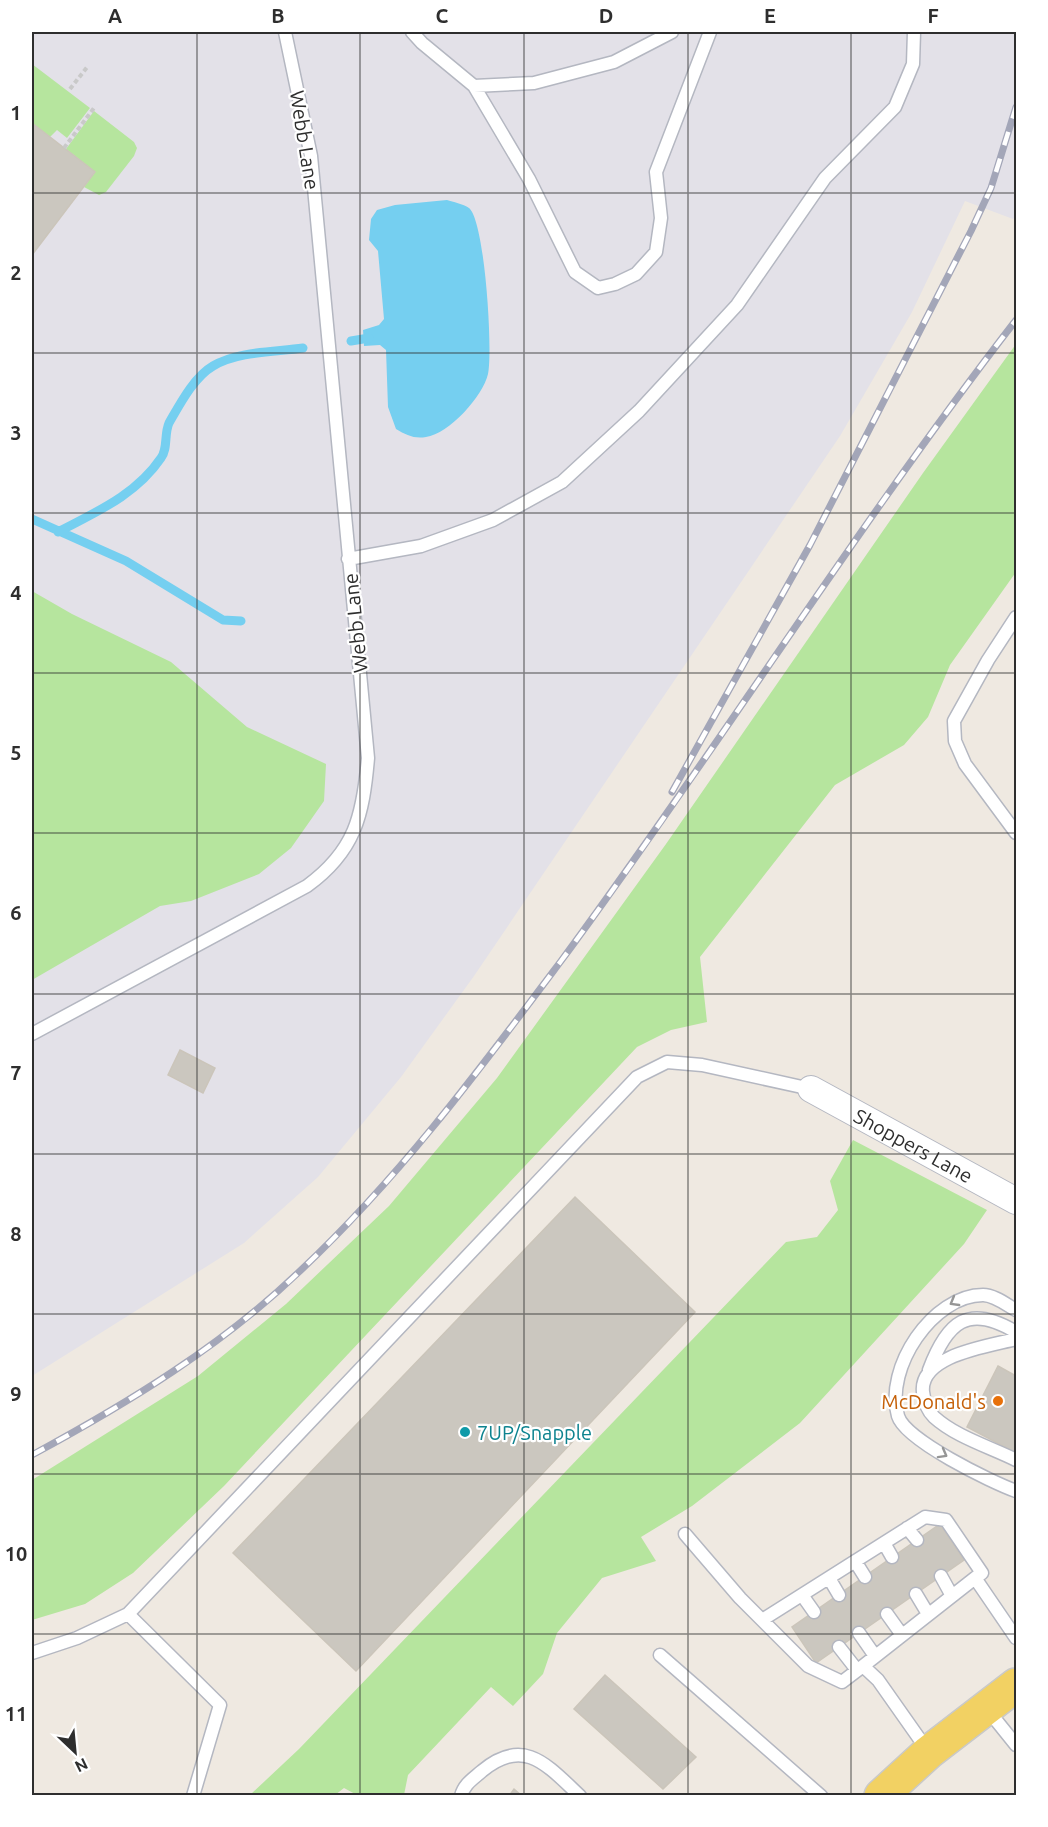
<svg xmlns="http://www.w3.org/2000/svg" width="1048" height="1827" viewBox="0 0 1048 1827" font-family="Ubuntu,sans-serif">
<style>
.industrial{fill:#e3e1e8}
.green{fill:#b6e59e}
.water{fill:#75cff0}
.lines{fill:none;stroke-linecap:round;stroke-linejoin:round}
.stream{stroke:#75cff0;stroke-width:9}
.building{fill:#cbc7bf;stroke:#cbc5ba;stroke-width:1.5}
.service-casing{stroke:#b4b7c1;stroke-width:15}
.minor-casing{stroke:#b4b7c1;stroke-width:28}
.primary-casing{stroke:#c9c9c9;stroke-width:36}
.path{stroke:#c9c9c9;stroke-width:4;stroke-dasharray:4.5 3;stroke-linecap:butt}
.service{stroke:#fff;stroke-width:12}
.minor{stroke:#fff;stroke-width:26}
.primary{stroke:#f2d163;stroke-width:33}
.rail-casing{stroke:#a3a6b8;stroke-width:7}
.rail{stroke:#fff;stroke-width:4.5;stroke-dasharray:14;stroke-linecap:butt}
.oneway{stroke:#969696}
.grid{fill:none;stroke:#2e2e2e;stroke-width:1.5;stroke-opacity:0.55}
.food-dot{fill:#e8710a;stroke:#fff;stroke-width:2}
.culture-dot{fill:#0f9aa8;stroke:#fff;stroke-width:2}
.labels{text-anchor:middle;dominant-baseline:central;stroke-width:4.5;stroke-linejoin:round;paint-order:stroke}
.street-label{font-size:20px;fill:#2e2e2e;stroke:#fff}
.food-label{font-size:20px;fill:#c56008;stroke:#fff;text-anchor:end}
.culture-label{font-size:20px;fill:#0d838f;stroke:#fff;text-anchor:start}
.neatline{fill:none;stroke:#2e2e2e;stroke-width:2}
.grid-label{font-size:20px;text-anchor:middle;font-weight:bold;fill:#2e2e2e}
</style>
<rect width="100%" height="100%" fill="#efe9e1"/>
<path class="industrial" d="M32,32H1016V216L1013,219L965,201L912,312L840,436L474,976L401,1077L318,1177L244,1243L32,1376Z"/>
<path class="green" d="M32,64L90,108L67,138L57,130L50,137L32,123Z
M94,111L134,142L137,148L134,156L106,192L99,195L84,187L95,172L66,149Z
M1016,344V572L950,665L928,717L904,745L835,785L700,957L707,1022L671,1030L637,1047L224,1486L133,1573L85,1604L32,1620V1480L198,1376L286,1304L389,1206L497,1078L666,844L923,473Z
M32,591L72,614L171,662L247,727L326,764L324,801L291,848L259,874L191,901L160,906L32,980Z
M853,1140L987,1210L964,1244L800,1423L692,1506L641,1537L656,1561L602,1578L557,1633L543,1674L513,1706L491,1687L408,1775L404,1795H357L344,1788L335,1795H250L299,1749L786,1242L817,1237L838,1210L830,1181Z"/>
<path class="water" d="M447,200C453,202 463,204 469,208C485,221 493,351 488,374C483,396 449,434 426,437C414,439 406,435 396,429L388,407L386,350L380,345L364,346L363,330L379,325L384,319L378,251L369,240L371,219L377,210L395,205Z"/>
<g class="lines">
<path class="stream" d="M351,341L369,338
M32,519L126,561L223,620L241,621
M58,532C96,512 136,495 161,458C168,449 164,434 169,423C180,404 194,377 213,366C238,351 276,352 303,348"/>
</g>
<path class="building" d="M32,123L95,172L32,255Z
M180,1050L215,1068L203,1093L168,1075Z
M575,1197L695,1312L356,1671L233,1553Z
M998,1366L1016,1376V1453L967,1427Z
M940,1524L964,1560L816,1663L792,1627Z
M605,1675L696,1757L663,1789L574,1709Z
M514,1789L522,1796H509Z"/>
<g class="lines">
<defs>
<path id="service" d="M412,32L422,43L474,86L534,83L614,62L672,32
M474,86L529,179L575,272L598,288L615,284L636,274L656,252L661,218L656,172L710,32
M348,559L421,546L493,520L562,482L639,411L737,305L825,178L895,107L913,64L914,32
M1016,617L988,660L954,721L955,741L965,764L1016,833
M32,1034L307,886C355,851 363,816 368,758L311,156L285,32
M1016,1310C1007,1305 994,1295 983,1295C933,1295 884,1368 898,1416C905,1440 991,1482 1016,1491
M1016,1339C990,1346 919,1355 923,1392C924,1401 927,1410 934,1417C956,1437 990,1447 1016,1460
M929,1370C947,1322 968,1303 1016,1332
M907,1528L917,1540
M685,1534L740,1598L808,1666L842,1682L863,1666
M884,1543L892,1557
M855,1561L865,1577
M941,1576L952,1596
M829,1578L839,1595
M916,1594L928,1614
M802,1595L814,1612
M128,1614L637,1077L667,1062L702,1065L811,1089
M887,1614L902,1635
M762,1620L925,1517L946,1520L982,1573L975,1578
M859,1633L875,1656
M839,1647L857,1670
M32,1653L77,1638L128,1614L220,1705L193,1796
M660,1655L821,1796
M987,1709L1016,1745
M928,1751L878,1680L863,1666L975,1578L1016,1638
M461,1796C464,1784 473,1779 482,1771C524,1736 547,1765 580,1796"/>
<g id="minor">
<path id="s1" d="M811,1089L1016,1201"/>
</g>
<path id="primary" d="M881,1796L929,1752L1016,1685"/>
</defs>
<use href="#service" class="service-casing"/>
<use href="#minor" class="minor-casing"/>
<use href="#primary" class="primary-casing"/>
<path class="path" d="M70,89L88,66
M64,148L94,108"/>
<use href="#service" class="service"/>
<use href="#minor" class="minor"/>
<use href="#primary" class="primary"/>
<defs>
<path id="rail" d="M672,792L810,545L971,231L991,188L1016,107
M32,1455C128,1403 222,1346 301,1270C400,1177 480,1069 561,961C717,750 856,527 1016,320"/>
</defs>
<use href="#rail" class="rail-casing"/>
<use href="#rail" class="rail"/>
</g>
<defs><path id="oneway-chevron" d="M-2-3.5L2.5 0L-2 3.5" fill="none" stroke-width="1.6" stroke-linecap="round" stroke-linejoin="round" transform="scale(1.5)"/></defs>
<g class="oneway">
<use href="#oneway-chevron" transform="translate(954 1302) rotate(150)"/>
<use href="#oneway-chevron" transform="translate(943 1454) rotate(29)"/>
</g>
<path class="grid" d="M197,32V1796M360,32V1796M524,32V1796M688,32V1796M851,32V1796M32,193H1016M32,353H1016M32,513H1016M32,673H1016M32,833H1016M32,994H1016M32,1154H1016M32,1314H1016M32,1474H1016M32,1634H1016"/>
<circle class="food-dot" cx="998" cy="1401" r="6"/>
<circle class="culture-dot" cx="465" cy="1432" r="6"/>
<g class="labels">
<g class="street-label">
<text transform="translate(305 140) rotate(81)">Webb Lane</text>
<text transform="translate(355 623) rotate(-96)">Webb Lane</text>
<text stroke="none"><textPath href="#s1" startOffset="117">Shoppers Lane</textPath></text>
</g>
<g class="food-label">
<text x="986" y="1401">McDonald's</text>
</g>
<g class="culture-label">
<text x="477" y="1432">7UP/Snapple</text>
</g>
</g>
<rect width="1048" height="1827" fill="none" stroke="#ffffff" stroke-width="66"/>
<g transform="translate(75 1752) rotate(154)" stroke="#ffffff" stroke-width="4.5" paint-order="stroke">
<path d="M0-4.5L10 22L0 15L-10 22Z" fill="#2e2e2e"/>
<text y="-9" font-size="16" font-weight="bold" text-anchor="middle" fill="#2e2e2e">N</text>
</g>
<rect x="33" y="33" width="982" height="1761" class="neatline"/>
<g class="grid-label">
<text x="115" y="23">A</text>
<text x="278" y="23">B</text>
<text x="442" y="23">C</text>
<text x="606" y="23">D</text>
<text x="770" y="23">E</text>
<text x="933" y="23">F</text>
<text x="16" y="120">1</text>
<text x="16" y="280">2</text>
<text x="16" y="440">3</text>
<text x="16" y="600">4</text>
<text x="16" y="760">5</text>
<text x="16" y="920">6</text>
<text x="16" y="1080">7</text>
<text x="16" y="1241">8</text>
<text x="16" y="1401">9</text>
<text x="16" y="1561">10</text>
<text x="16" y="1721">11</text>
</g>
</svg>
